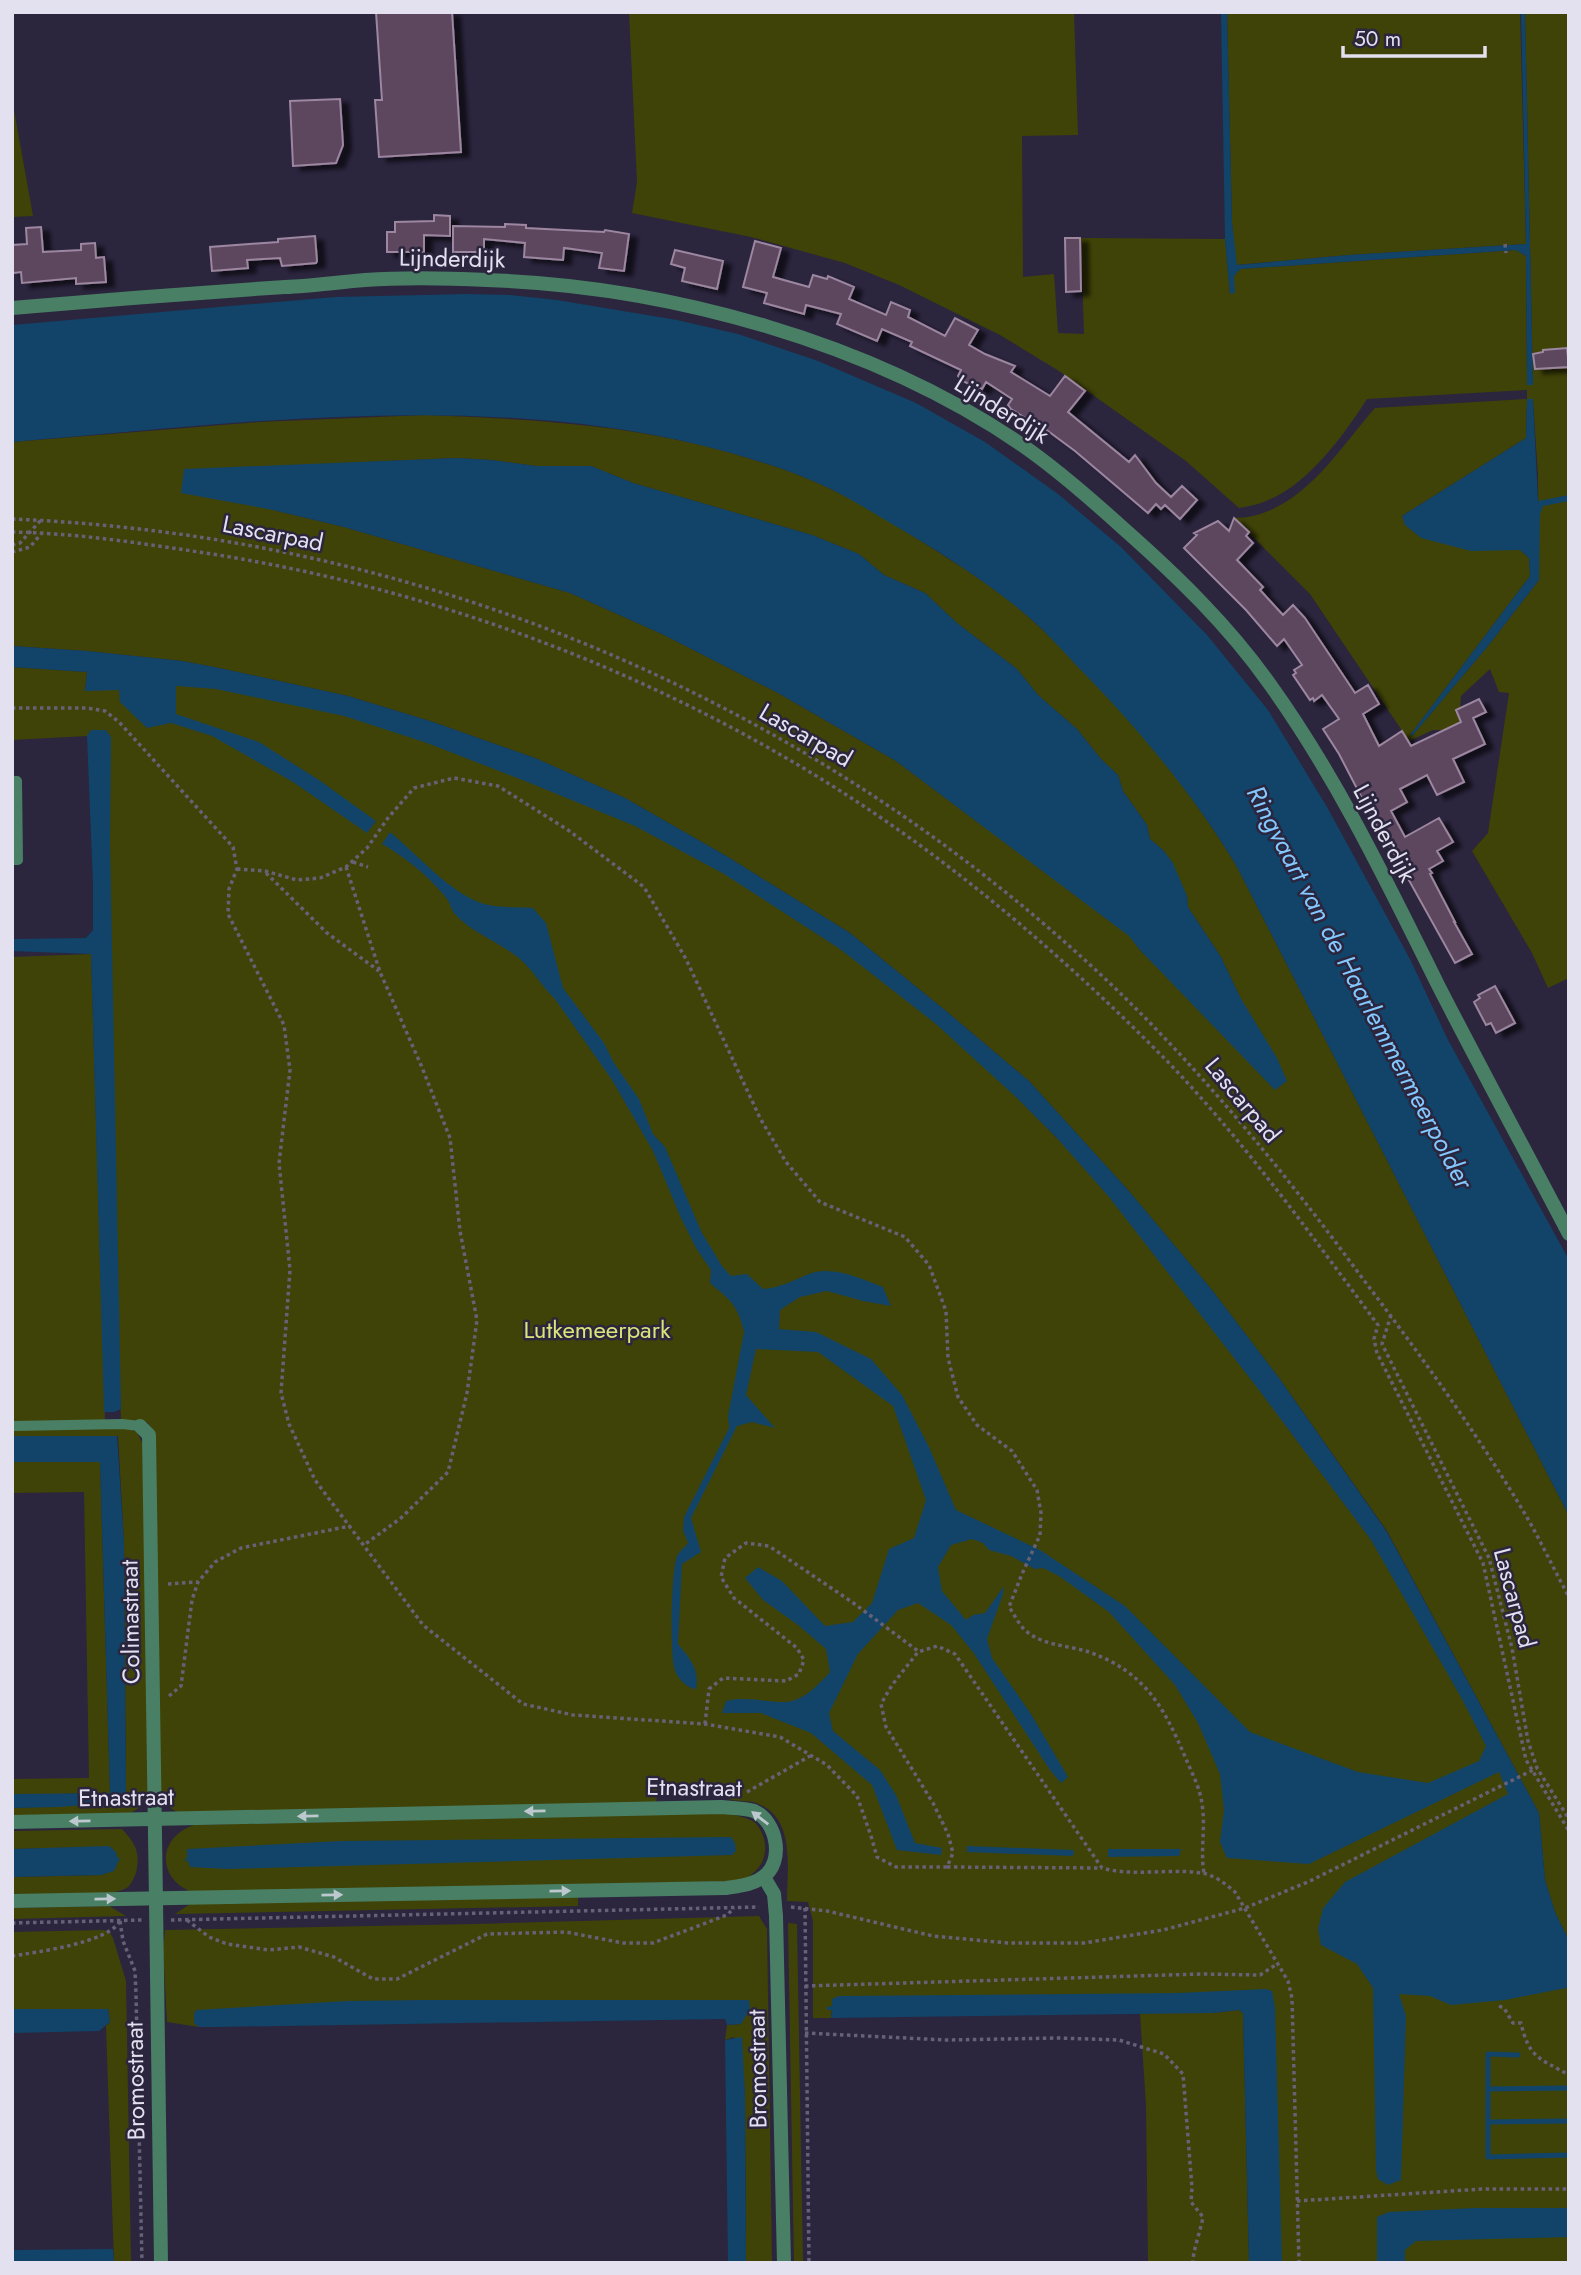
<svg xmlns="http://www.w3.org/2000/svg" width="1581" height="2275" viewBox="0 0 1581 2275" font-family="Jost,sans-serif">
<style>
.green{fill:#404307;fill-rule:evenodd}
.water{fill:#114468}
.lines{fill:none;stroke-linecap:round;stroke-linejoin:round}
.stream{stroke:#114468;stroke-width:5}
.building{fill:#5b475f;stroke:#9c86a0;stroke-width:2;filter:url(#shadow)}
.path{stroke:#666177;stroke-width:3.5;stroke-dasharray:3.5 3.5;stroke-linecap:butt}
.service{stroke:#497f65;stroke-width:10}
.minor{stroke:#497f65;stroke-width:14}
.tertiary{stroke:#497f65;stroke-width:14}
.oneway{fill:#bcc8cd}
.labels{text-anchor:middle;dominant-baseline:central;stroke-width:5;stroke-linejoin:round;paint-order:stroke}
.street-label{font-size:24px;fill:#e3e0f0;stroke:#2b253e}
.park-label{font-size:24px;fill:#dae47a;stroke:#2b253e}
.water-label{font-size:26px;font-style:italic;fill:#83c8fe;stroke:#2b253e}
</style>
<defs>
<filter id="shadow"><feDropShadow dx="8" dy="4.5" stdDeviation="2" flood-color="#0009"/></filter>
</defs>
<rect width="100%" height="100%" fill="#2b253e"/>
<path class="green" d="M629,12H1074L1078,135L1022,136L1023,277L1054,274L1058,333L1084,334L1081,238L1225,239L1230,293L1234,276L1240,269L1516,250L1526,256L1527,384H1533L1525,12H1569V495L1551,499L1569,497V978L1548,988L1532,953L1472,851L1488,833L1509,693L1499,692L1490,669L1461,696L1459,723L1449,730H1433L1409,741L1310,594L1234,518C1299,517 1337,451 1375,408L1527,399V390L1367,399C1343,436 1308,485 1266,501C1258,505 1248,506 1239,508L1186,461L1059,371L1000,335L899,285L845,263L751,237L632,213L637,182ZM1527,399L1533,400L1538,475L1539,580L1488,646L1412,736L1411,734L1530,576L1529,558L1520,550L1505,549L1402,516L1526,438Z
M1227,12H1520L1526,244L1349,255L1236,265L1232,222Z
M12,99L33,216L12,217Z
M425,415C526,419 627,424 724,451C756,460 789,470 820,484C860,502 898,526 935,550C968,571 1004,594 1033,621C1110,692 1182,776 1236,865L1569,1516V1941L1555,1912L1545,1880L1539,1813L1387,1531L1279,1378L1212,1290L1128,1190L1029,1081L946,1011L850,933L728,857L625,798L535,758L433,722L348,696L219,668L182,661L87,651L12,646V442L259,422ZM456,458L491,460L536,466H591L633,483L812,535L859,554L884,575L925,593L957,623L1017,669L1038,695L1077,729L1101,759L1118,775L1123,791L1147,825L1150,839L1164,851L1187,896L1188,907L1221,957L1240,997L1206,1016L1140,950L1130,936L896,761L778,693L662,634L570,593L344,527L273,510L184,470Z
M12,667L87,672L85,690L197,675L355,709L651,823L834,936L953,1033L1134,1216L1391,1556L1500,1758L1535,1870L1569,1962V2263H1269L1264,2007L832,2006L831,2018H813V1921L808,1902L787,1901C787,1867 796,1817 756,1803C747,1800 737,1802 729,1799L730,1785L658,1787L656,1803L182,1814C168,1809 164,1802 160,1788H151L140,1807L131,1813L12,1818V1808L109,1804L120,1802L126,1792L124,1542L118,1436H12V1430L128,1428L137,1432L144,1447L154,1431L147,1422L121,1421L105,940L91,730L87,736L12,740Z
M91,954L105,1420L12,1422V957Z
M12,1462H100L110,1793L12,1795V1779L89,1778L84,1492L12,1493Z
M728,1813C735,1816 747,1817 754,1822C758,1825 762,1832 763,1836C770,1857 759,1873 740,1881L194,1893C157,1880 156,1838 194,1825Z
M122,1829C133,1841 140,1850 137,1867C137,1873 132,1883 128,1887C113,1899 35,1896 12,1897V1877L102,1875L117,1858L109,1847L12,1849V1831Z
M578,1896V1906L175,1914L190,1904Z
M109,1906L126,1916L12,1919V1908Z
M759,1916L767,1929L772,2263H746L745,2094L743,2073L734,2037L725,2040L727,2025L741,2024L743,2018L194,2014V2023L199,2027L167,2022L163,1949L165,1930L476,1924Z
M788,1923L797,1924L803,2263H794Z
M104,1930L110,1933L113,1938L126,1981L131,2263H114L106,2026L110,2022L108,2009H12V1932Z
M1239,2010L1243,2013L1249,2263H1148L1146,2105L1140,2013H1212Z"/>
<path class="water" d="M1221,12H1227L1232,222L1237,265L1349,255L1526,244L1521,12H1525L1533,385H1527L1526,256L1516,250L1240,269L1234,276L1235,293L1230,294L1225,239Z
M467,294L510,295L557,300L677,320L738,334L818,361L916,403L985,442L1058,494L1121,547L1207,635L1268,710L1327,807L1411,961L1448,1040L1569,1260V1516L1236,865C1192,792 1135,725 1075,664C1061,649 1047,633 1031,619C987,581 937,550 887,521C865,508 843,494 820,484C782,467 740,455 700,445C477,391 238,423 12,442V325L335,297Z
M1527,399H1533L1538,501L1569,495V501L1543,506L1540,514L1539,580L1488,646L1412,736L1411,734L1530,576L1529,558L1520,550L1471,551L1421,538L1405,525L1402,516L1526,438Z
M456,458L491,460L536,466H591L633,483L812,535L859,554L884,575L925,593L957,623L1017,669L1038,695L1077,729L1101,759L1118,775L1123,791L1147,825L1150,839L1164,851L1173,863L1187,896L1188,907L1221,957L1240,997L1277,1058L1287,1081L1275,1090L1140,950L1129,936L896,761L778,693L662,634L570,593L344,527L273,510L181,493L184,469Z
M12,646L87,651L182,661L219,668L348,696L433,722L535,758L625,798L728,857L850,933L946,1011L1029,1081L1128,1190L1212,1290L1279,1378L1387,1532L1539,1813L1545,1880L1555,1912L1569,1941V1992L1566,1988L1505,2000L1451,2005L1430,1996L1399,1994L1406,2016L1401,2180L1388,2185L1378,2179L1376,2170L1373,1988L1357,1964L1321,1945L1318,1929L1323,1908L1345,1882L1508,1794L1499,1772L1309,1864L1227,1858L1220,1842L1224,1810L1220,1774L1198,1723L1175,1685L1109,1612L1059,1576L1043,1568L1035,1569L1011,1556L989,1550L983,1543L972,1539L951,1545L938,1567L942,1591L966,1620L973,1615L985,1613L1004,1586L1003,1594L987,1639L992,1658L1031,1714L1068,1777L1061,1783L1050,1770L973,1652L951,1625L918,1603L898,1610L858,1654L829,1713L833,1731L880,1770L896,1795L915,1843L942,1848L941,1855L897,1850L872,1785L811,1733L761,1713H722L726,1701C746,1696 764,1702 783,1702C802,1703 818,1685 830,1672L826,1649L798,1625L763,1600L745,1578L758,1567L782,1581L825,1626L853,1622L872,1603L889,1549L914,1538L926,1500L893,1406L818,1352L756,1349L746,1395L775,1428L752,1422L737,1426L691,1518L701,1552L682,1564L678,1644C690,1658 700,1670 696,1689C686,1688 676,1677 674,1667C670,1650 671,1571 677,1556C679,1552 685,1547 688,1543L683,1530L684,1517L729,1428L728,1416L744,1332C737,1304 731,1301 710,1283L711,1270L696,1248L681,1218L653,1151L612,1080L555,999C542,987 533,970 520,959C500,942 471,933 454,913C451,909 450,903 447,899C431,878 405,857 382,844L390,832C417,854 451,894 484,904C499,908 517,907 533,908L546,923L563,988L604,1043L614,1063L639,1099L653,1134L665,1147L702,1233L722,1266L731,1276L747,1274L763,1289C781,1288 795,1279 812,1273C835,1266 861,1279 883,1287L891,1306L863,1301L827,1291L800,1297L780,1310L779,1329L816,1332L871,1359L902,1395L929,1447L956,1510L1040,1550L1125,1606L1250,1732L1358,1772L1428,1783L1479,1761L1486,1746L1462,1699L1371,1540L1259,1390L1109,1197L1056,1137L1017,1098L936,1024L840,949L724,874L635,826L525,781L427,743L344,716L216,689L176,686V714L259,742L319,780L376,821L367,833L293,782L212,736L171,723L147,728L120,702L119,690L85,691L87,672L12,667Z
M91,730H106L111,737L110,843L121,1409L114,1412H104L91,954L12,951V939L86,938L93,930V884L87,736Z
M12,1436H117L124,1542L126,1792L120,1802L60,1807L12,1808V1794L110,1793L100,1462H12Z
M731,1837L735,1843L736,1851L732,1855L227,1869L190,1867L188,1861L184,1860L187,1858V1849L342,1841Z
M109,1846L116,1852L117,1857L120,1858L114,1871L101,1875L12,1877V1849Z
M967,1846L1074,1850L1073,1856L967,1852Z
M1108,1849H1181L1179,1856L1108,1857Z
M1266,1989L1272,1991L1275,2007L1282,2263H1249L1243,2013L1239,2010L1212,2013L831,2018L832,2010H827V2007L832,2006V1999L839,1996L1178,1993Z
M425,2000H749L750,2009L741,2024L727,2025L725,2019L215,2027H199L194,2023V2014L196,2010L347,2001Z
M12,2009H108L110,2022L99,2031L12,2033Z
M742,2037L745,2094L746,2263H728L725,2040Z
M1475,2208H1569V2237L1416,2241L1405,2250V2263H1377V2217L1389,2212Z
M113,2249L114,2263H12V2250Z"/>
<g class="lines">
<path class="stream" d="M1518,2055L1488,2054V2157L1569,2155
M1488,2089L1569,2088
M1488,2122L1569,2121"/>
</g>
<path class="building" d="M376,12H452L461,152L379,157L375,100H382Z
M340,99L343,145L336,163L293,166L290,101Z
M434,215L450,216V236L424,235V252H387V232H395V222L434,221Z
M505,224L526,225V228L604,232L605,230L629,234L624,271L599,268L602,253L564,248L563,260L524,257L525,243L484,239V252H453V226L505,227Z
M41,227L43,252L81,250V244L95,243L96,258L104,257L106,282L76,284V278L22,283L21,272L13,273L12,245L27,244L26,228Z
M315,236L317,261L316,263L282,266L280,258L247,260L248,268L212,271L210,247L278,242V239Z
M1065,238H1080L1081,291L1066,292Z
M755,241L781,248L773,277L809,287L813,275L827,279L828,276L854,287L849,299L886,315L891,302L910,310L908,317L945,336L955,318L978,330L969,345L985,354L1015,366L1011,372L1050,396L1065,376L1085,391L1068,412L1129,462L1135,455L1156,483L1171,497L1182,486L1197,500L1180,519L1165,505L1161,509L1156,504L1148,513L1075,451L1029,417L1027,419L1011,409L1008,405L1012,399L986,382L982,389L979,387L978,389L961,380L958,376L961,370L910,346L912,342L882,329L877,341L837,324L841,314L806,305L804,314L764,303L767,293L743,287Z
M675,250L723,261L717,289L682,281L685,268L671,264Z
M1567,348L1569,367L1535,369L1533,354L1543,352V350Z
M1234,518L1249,532L1246,536L1253,543L1237,560L1263,587L1260,590L1283,615L1293,605L1305,618L1355,693L1368,685L1379,704L1363,714L1379,746L1402,731L1411,746L1461,722L1456,710L1479,699L1486,712L1473,718L1485,744L1453,759L1464,782L1437,795L1427,775L1400,789L1407,802L1391,811L1405,837L1439,818L1453,842L1437,851L1443,861L1429,869L1432,873L1430,874L1455,922H1454L1472,954L1455,963L1381,830L1379,831L1339,754L1323,729L1339,719L1322,695L1314,701L1313,698L1310,700L1293,675L1296,673L1294,670L1302,665L1284,639L1277,646L1246,610L1184,548L1197,535L1194,533L1218,521L1229,531Z
M1495,986L1515,1023L1496,1033L1491,1023L1486,1025L1474,1002L1480,998L1478,995Z"/>
<g class="lines">
<path class="path" d="M1505,244L1506,253
M12,519C427,536 817,703 1117,990C1208,1078 1288,1177 1363,1279C1419,1353 1474,1429 1522,1509C1539,1537 1553,1568 1569,1597
M12,532C72,533 133,542 192,551C461,590 729,699 945,864C1024,924 1098,991 1167,1061C1245,1142 1311,1235 1378,1325L1374,1339L1377,1353L1483,1563L1526,1760L1569,1831
M12,545L20,543L41,520
M12,552L30,547L41,534
M12,708H87L105,711L119,722L233,847L237,869L229,889L228,914L284,1025L290,1070L279,1163L290,1270L281,1393L289,1424L315,1480L423,1625L523,1704L573,1715L705,1724L780,1737L827,1765L857,1796L871,1836L877,1857L896,1867H947L953,1853L948,1834L933,1803L886,1727L881,1704L892,1685L918,1652L937,1646L955,1654L1102,1868C1134,1877 1168,1868 1201,1873C1213,1874 1226,1884 1235,1892L1288,1981L1292,1998L1299,2263
M353,862L368,867
M346,867L380,972L421,1065L450,1138L460,1231L477,1320L467,1393L448,1472L401,1518L364,1545
M237,869L265,871L297,880L320,878L346,867L367,848L388,818L414,788L454,778L498,786L568,830L644,887L686,959L760,1118L786,1162L820,1202L905,1237L929,1265L946,1311L948,1358L958,1397L977,1425L1012,1451L1037,1490L1041,1513L1040,1535L1022,1574L1009,1607C1014,1614 1018,1623 1024,1629C1041,1646 1068,1645 1089,1652C1145,1672 1164,1707 1186,1759C1192,1773 1200,1788 1202,1804C1206,1827 1200,1850 1204,1873
M266,873L327,933L379,971
M1391,1315L1382,1344L1489,1558L1512,1648L1528,1741L1537,1768L1569,1819
M168,1584L198,1582
M169,1696L181,1686L192,1600L198,1582L215,1562L241,1548L350,1526
M705,1724L709,1689L723,1678L786,1681L799,1674L804,1660L797,1648L734,1598L721,1577L725,1558L746,1543L769,1546L852,1602L918,1651
M747,1792L810,1756
M947,1867L1102,1868
M791,1907L827,1911L933,1936L1008,1943H1084L1163,1930L1245,1908L1310,1881L1537,1768
M805,1908L809,2263
M171,1920L759,1907
M187,1920L209,1937L227,1944L269,1950L299,1947L334,1957L373,1979H397L487,1934L566,1932L623,1943H653L727,1915L734,1908
M120,1921L123,1941L135,1971L136,1994L142,2263
M12,1923L143,1920
M12,1956C37,1952 108,1943 120,1921
M805,1986L1201,1974L1260,1975L1277,1964
M1499,2006L1504,2008L1513,2023H1521C1529,2058 1539,2058 1569,2075
M805,2033L946,2040L1059,2038L1119,2040L1164,2054L1183,2074L1192,2188L1191,2202L1203,2217C1201,2229 1192,2254 1193,2263
M1297,2201L1482,2189H1569"/>
<path class="service" d="M12,781H17L18,860H12
M12,1426L122,1424L140,1426"/>
<path class="minor" d="M140,1426L149,1435C155,1711 156,1987 161,2263
M764,1877L774,1894L776,1916L784,2263"/>
<path class="tertiary" d="M12,308C103,300 194,293 285,287C312,286 339,282 365,280C406,277 447,278 487,280C668,286 872,342 1022,445C1058,470 1091,499 1124,529C1176,575 1228,625 1269,683C1336,776 1386,880 1437,983C1480,1067 1525,1150 1569,1234
M12,1822L721,1807C731,1808 745,1808 754,1811C777,1821 785,1862 763,1877C753,1885 738,1886 726,1888L12,1901"/>
</g>
<defs><path id="oneway-solid" d="M-6-.8H1V-3.2L6.5 0L1 3.2V.8H-6Z" transform="scale(1.75)"/></defs>
<g class="oneway">
<use href="#oneway-solid" transform="translate(535 1811) rotate(179)"/>
<use href="#oneway-solid" transform="translate(308 1816) rotate(179)"/>
<use href="#oneway-solid" transform="translate(760 1818) rotate(-142)"/>
<use href="#oneway-solid" transform="translate(80 1821) rotate(179)"/>
<use href="#oneway-solid" transform="translate(560 1891) rotate(-1)"/>
<use href="#oneway-solid" transform="translate(332 1895) rotate(-1)"/>
<use href="#oneway-solid" transform="translate(105 1899) rotate(-1)"/>
</g>
<g class="labels">
<g class="street-label">
<text transform="translate(452 258) rotate(1)">Lijnderdijk</text>
<text transform="translate(1002 409) rotate(32)">Lijnderdijk</text>
<text transform="translate(273 533) rotate(11)">Lascarpad</text>
<text transform="translate(806 735) rotate(30)">Lascarpad</text>
<text transform="translate(1385 833) rotate(62)">Lijnderdijk</text>
<text transform="translate(1243 1100) rotate(50)">Lascarpad</text>
<text transform="translate(1515 1598) rotate(75)">Lascarpad</text>
<text transform="translate(130 1622) rotate(-91)">Colimastraat</text>
<text transform="translate(694 1787) rotate(1)">Etnastraat</text>
<text transform="translate(126 1797) rotate(-1)">Etnastraat</text>
<text transform="translate(757 2069) rotate(-91)">Bromostraat</text>
<text transform="translate(135 2081) rotate(-91)">Bromostraat</text>
</g>
<g class="park-label">
<text x="597" y="1329">Lutkemeerpark</text>
</g>
<g class="water-label">
<text transform="translate(1360 987) rotate(62)">Ringvaart van de Haarlemmermeerpolder</text>
</g>
</g>
<rect width="1581" height="2275" fill="none" stroke="#e3e0f0" stroke-width="28"/>
<path d="M1343 46v10h142v-10" fill="none" stroke="#e3e0f0" stroke-width="3.5"/>
<text x="1354" y="46" font-size="21" fill="#e3e0f0" stroke="#2b253e" stroke-width="5" paint-order="stroke">50 m</text>
</svg>
